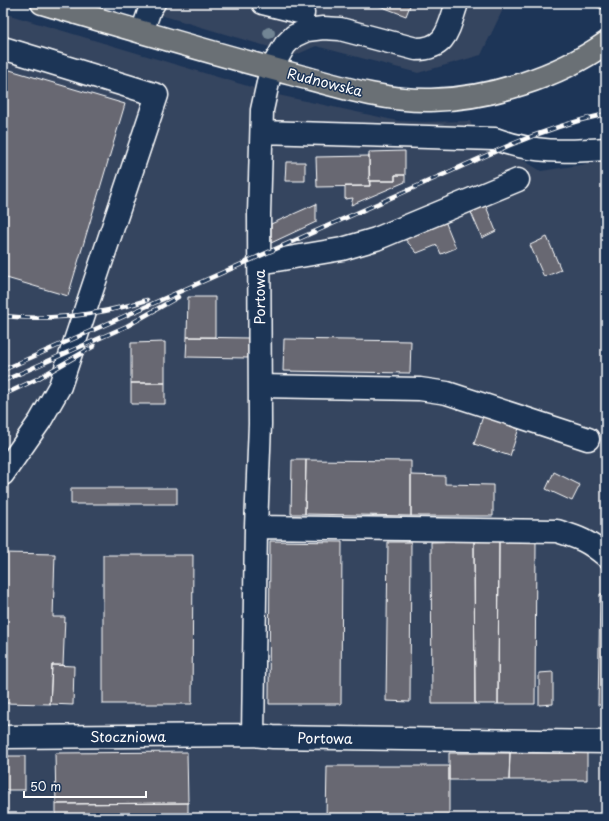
<svg xmlns="http://www.w3.org/2000/svg" width="609" height="821" viewBox="0 0 609 821" font-family="'Playpen Sans',sans-serif">
<style>
.built{fill:#34445f}
.building{fill:#686872;stroke:#fff}
.lines{fill:none;stroke-linecap:round;stroke-linejoin:round}
.minor-casing{stroke:#fff;stroke-width:25}
.major-casing{stroke:#fff;stroke-width:25}
.minor{stroke:#1d3557;stroke-width:22}
.major{stroke:#6a7074;stroke-width:22}
.rail-casing{stroke:#fff;stroke-width:4.5}
.rail{stroke:#1d3557;stroke-width:3;stroke-dasharray:9;stroke-linecap:butt}
.tree{fill:#728594}
.labels{text-anchor:middle;dominant-baseline:central;stroke-width:3;stroke-linejoin:round;paint-order:stroke}
.street-label{font-size:14px;fill:#fff;stroke:#1d3557}
</style>
<rect width="100%" height="100%" fill="#1d3557"/>
<filter id="ink" filterUnits="userSpaceOnUse"><feTurbulence type="fractalNoise" baseFrequency=".025" numOctaves="2"/><feDisplacementMap in="SourceGraphic" scale="8" xChannelSelector="R" yChannelSelector="G"/><feConvolveMatrix kernelMatrix="1 2 1 2 8 2 1 2 1" color-interpolation-filters="sRGB"/></filter>
<g filter="url(#ink)">
<path class="built" d="M120,3H506L481,55L418,73L316,46L296,55Z
M3,13L278,95L398,121L423,122L470,121L478,144L513,154L541,171L606,161V818H3Z"/>
<path class="building" d="M372,3H411L406,16Z
M3,68L125,104L68,296L3,277Z
M405,151V175H395V181H369V152Z
M369,156L370,186L317,187L316,157Z
M286,162H305V181H285Z
M395,175H405V182L351,205L353,198L345,199V186H370L369,181H395Z
M316,204V222L271,243V224Z
M485,204L496,231L482,238L470,210Z
M445,221L456,248L441,254L437,245L417,253L404,238Z
M547,237L561,270L544,277L530,245Z
M188,297H215V337H187Z
M187,337L248,338V358L186,357Z
M284,339L411,341L410,373L283,371Z
M165,342V383H131V343Z
M131,383H165V404H131Z
M483,416L519,428L510,456L474,444Z
M292,460H306L305,514H291Z
M306,460L411,461V516L305,514Z
M554,472L580,485L572,501L546,489Z
M411,475L445,476V484L493,485V516H411Z
M71,488H177V504H71Z
M270,541L342,542L341,704H269Z
M474,541L475,704H432L431,542Z
M474,541H499L498,704H475Z
M499,541L536,542L535,704H498Z
M388,542H411L410,702L386,701Z
M3,553L55,554L53,617H65L63,665H52L50,704L3,703Z
M103,555H193L192,704H103Z
M600,594H606V705H598Z
M52,665L74,666L73,705L50,704Z
M553,672V704L539,705V673Z
M187,752L188,803L56,804L55,753Z
M449,753H510L509,780H449Z
M510,753H587V780H509Z
M3,756H25V790H3Z
M327,766H449V818H326Z
M188,803V818H56V804Z"/>
<g class="lines">
<defs>
<path id="minor" d="M263,3L303,13
M456,6C448,30 446,49 416,49L340,29L323,28L307,30L294,36L285,45L271,69L262,110L259,214L260,424L256,527L253,735L273,737L606,742
M142,32L150,9L154,3
M3,48L157,95L60,386L40,421L3,474
M262,132L495,139C533,153 566,152 606,149
M259,263L342,249L376,239L518,180
M260,386L420,389L447,393L588,439
M256,527L557,531C580,538 588,541 606,556
M3,737L253,735"/>
<path id="major" d="M42,3C125,27 208,52 292,74C337,86 383,101 431,100C489,99 558,77 606,43"/>
</defs>
<use href="#minor" class="minor-casing"/>
<use href="#major" class="major-casing"/>
<use href="#minor" class="minor"/>
<use href="#major" class="major"/>
<defs>
<path id="rail" d="M593,3L606,9
M3,316C52,321 100,315 147,300
M3,370L510,145C541,132 573,121 606,114
M3,381L127,326L178,297
M3,395L37,379L94,346"/>
</defs>
<use href="#rail" class="rail-casing"/>
<use href="#rail" class="rail"/>
</g>
<circle class="tree" cx="269" cy="33" r="6"/>
</g>
<g class="labels">
<g class="street-label">
<text transform="translate(325 82) rotate(14)">Rudnowska</text>
<text transform="translate(259 297) rotate(-90)">Portowa</text>
<text x="128" y="736">Stoczniowa</text>
<text transform="translate(325 738) rotate(1)">Portowa</text>
</g>
</g>
<rect width="609" height="821" fill="none" stroke="#1d3557" stroke-width="16"/>
<rect x="8" y="8" width="593" height="805" fill="none" stroke="#fff" stroke-width="1.5" filter="url(#ink)"/>
<path d="M24 791v6h122v-6" fill="none" stroke="#ffffff" stroke-width="2"/>
<text x="30" y="791" font-size="12" fill="#ffffff" stroke="#1d3557" stroke-width="3" paint-order="stroke">50 m</text>
</svg>
